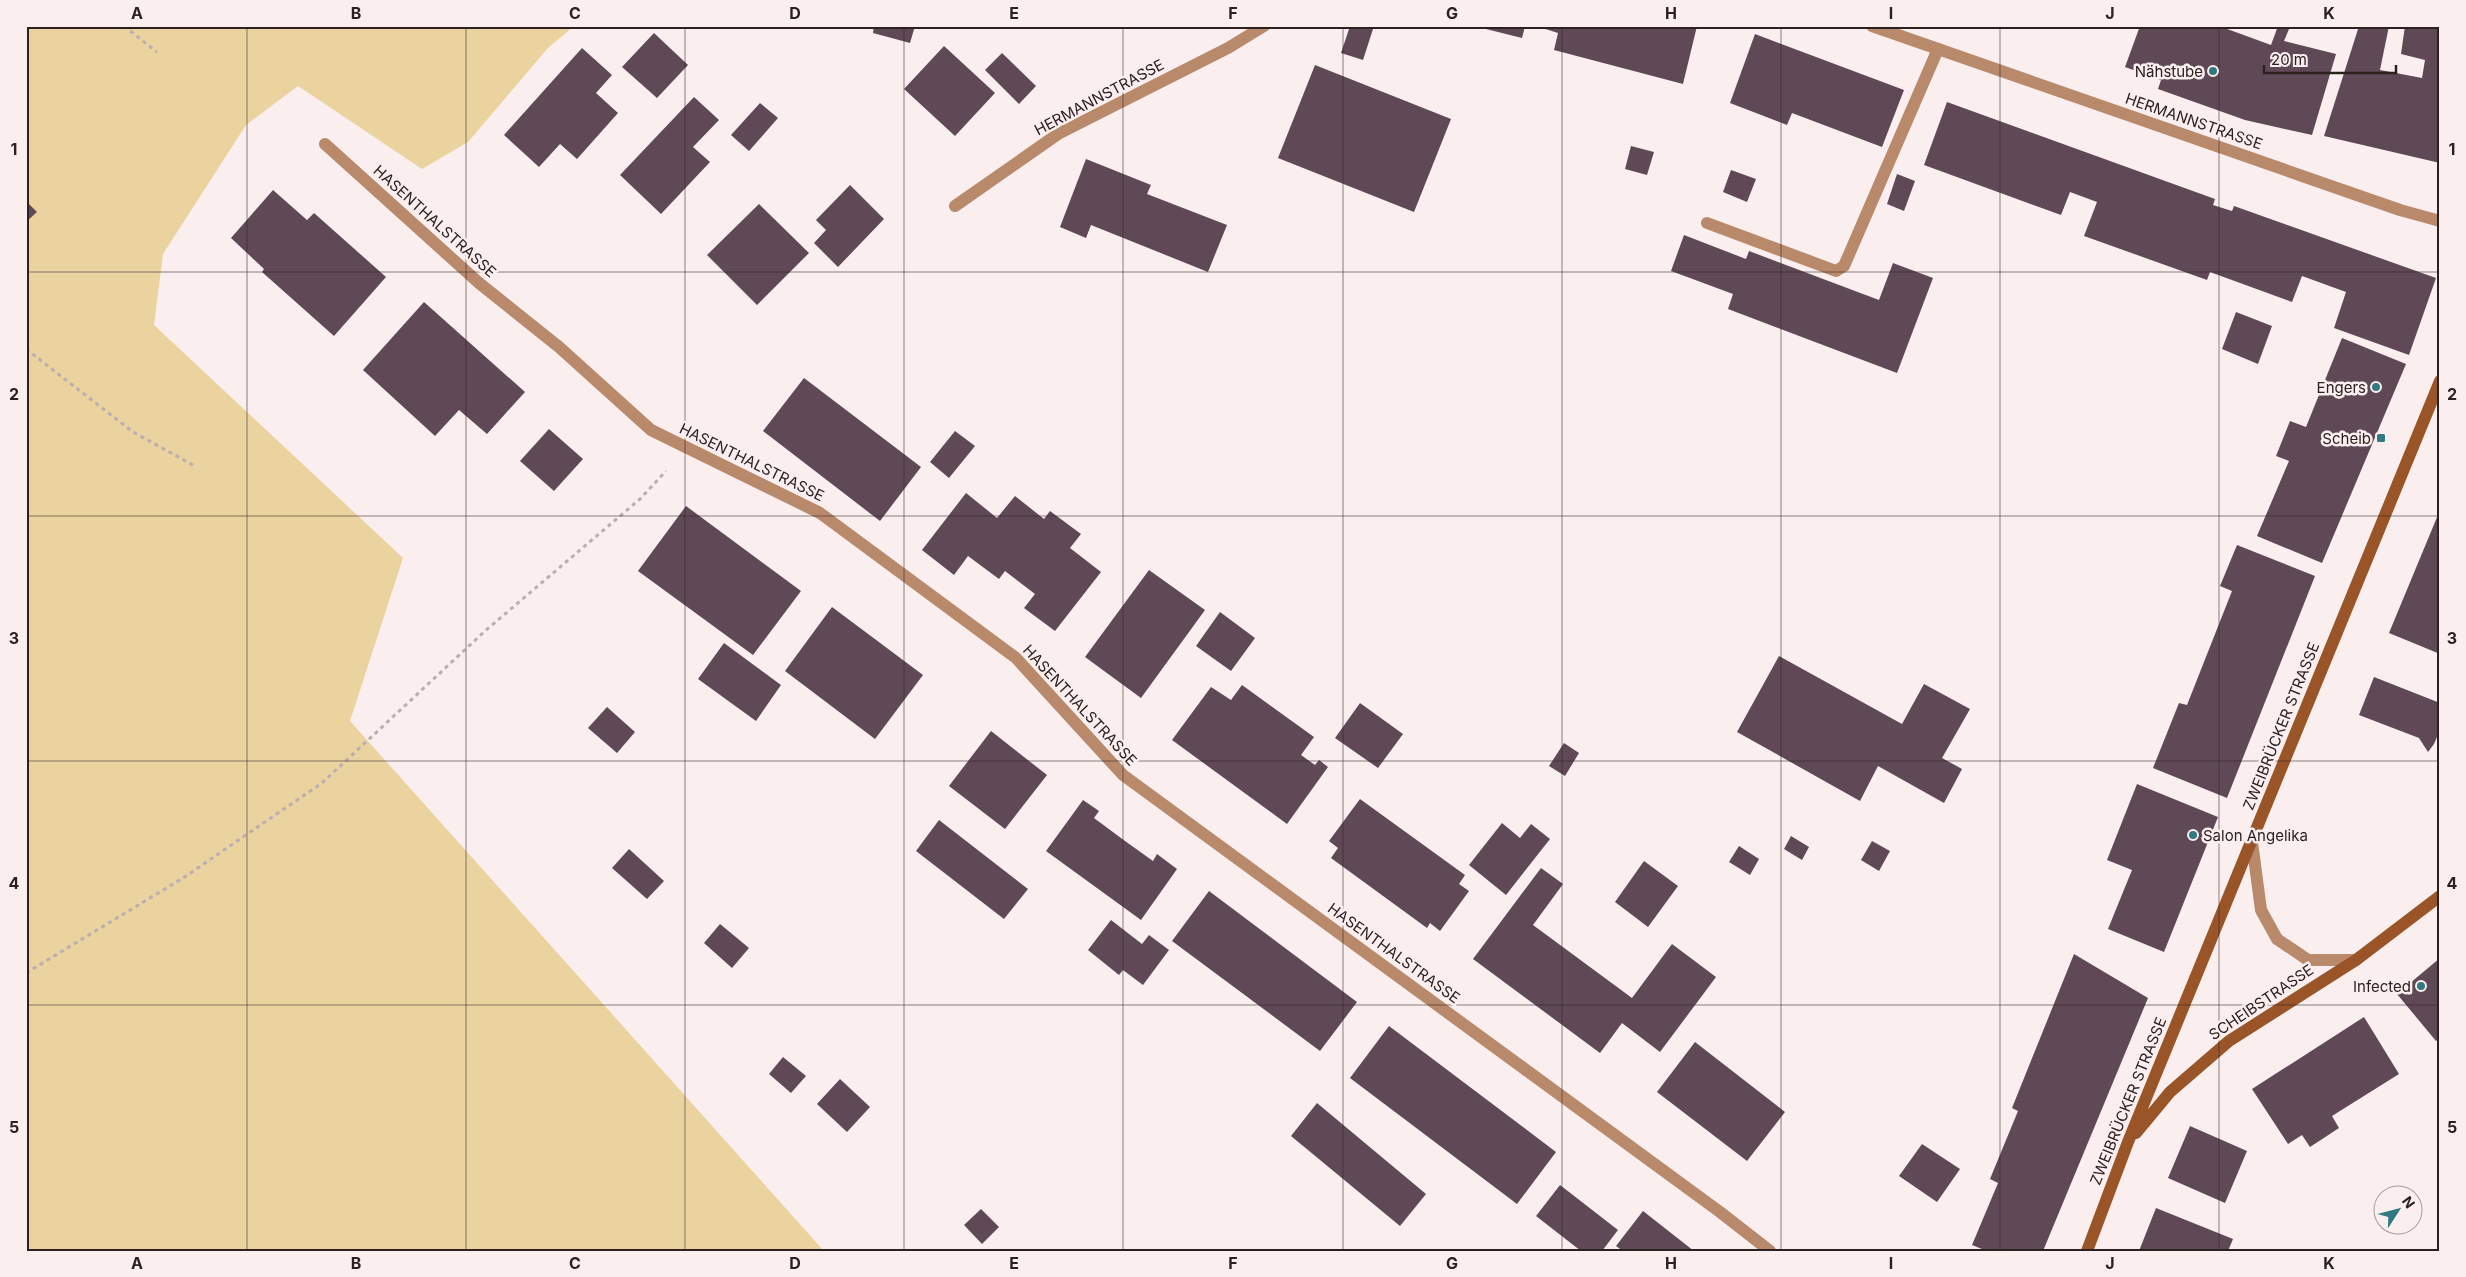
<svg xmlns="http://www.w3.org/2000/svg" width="2466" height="1277" viewBox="0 0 2466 1277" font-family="Inter,sans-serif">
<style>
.green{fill:#ebd3a0}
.building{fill:#5f4956}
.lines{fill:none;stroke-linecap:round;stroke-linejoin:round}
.path{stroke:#baaeae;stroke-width:3;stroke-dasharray:4 4;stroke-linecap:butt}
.service{stroke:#b9896c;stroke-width:12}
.minor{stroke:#b9896c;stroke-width:12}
.tertiary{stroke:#b9896c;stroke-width:12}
.secondary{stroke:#995527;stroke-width:12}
.grid{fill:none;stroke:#2c2020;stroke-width:1;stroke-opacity:0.55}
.poi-dot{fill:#327a82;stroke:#fbeeee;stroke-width:2}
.labels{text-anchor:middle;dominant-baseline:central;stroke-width:5;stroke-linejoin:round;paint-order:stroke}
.poi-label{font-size:15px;fill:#2c2020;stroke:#fbeeee;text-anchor:end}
.street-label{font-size:15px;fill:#2c2020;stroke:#fbeeee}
.neatline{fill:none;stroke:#2c2020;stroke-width:2}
.grid-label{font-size:16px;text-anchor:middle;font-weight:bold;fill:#2c2020}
</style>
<rect width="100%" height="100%" fill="#fbeeee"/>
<path class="green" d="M26,26H574L548,48L468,142L422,169L298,86L246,125L163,254L154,325L403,558L350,721L824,1251H26Z"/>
<path class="building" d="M874,26H915L910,43L873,33Z
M1350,26H1374L1363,60L1341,53Z
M1474,26H1525L1522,38Z
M1536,26H1697L1683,84L1554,50L1558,33Z
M2140,26H2219L2271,45L2278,26H2283L2289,29L2284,41L2336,54L2312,135L2245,120L2158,89L2161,80L2125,67Z
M2359,26H2389L2380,70L2422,78L2425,60L2401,54L2405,26H2440V163L2324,136Z
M654,33L688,65L657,98L622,67Z
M1755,34L1904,90L1882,147L1792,113L1787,125L1730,103Z
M944,46L995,93L955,136L904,89Z
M582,48L612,75L596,93L618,113L577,159L560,144L539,167L504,135Z
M1002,53L1036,86L1019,104L985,70Z
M1315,65L1451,119L1414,212L1278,158Z
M694,97L719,120L693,147L710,162L661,214L620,175Z
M1947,102L2215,199L2213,205L2232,211L2234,206L2436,278L2409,355L2334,328L2346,292L2302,276L2292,302L2210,272L2207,280L2084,236L2097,202L2070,192L2061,215L1924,165Z
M760,103L778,118L749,151L731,135Z
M1631,146L1654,152L1647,175L1625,169Z
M1086,159L1151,185L1147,194L1227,225L1208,272L1091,225L1086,238L1060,227Z
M1731,170L1756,179L1747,202L1723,192Z
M1897,174L1915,181L1904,211L1887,204Z
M850,185L884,219L838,267L814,243L826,230L816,220Z
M273,190L307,220L314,213L386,277L334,336L262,272L264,269L231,238Z
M26,201L37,212L26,222Z
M759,204L809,253L757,305L707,255Z
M1684,235L1746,259L1749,251L1879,300L1893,263L1933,278L1897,373L1728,309L1733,294L1671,271Z
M424,302L525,392L487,434L459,410L435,436L363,370Z
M2236,312L2272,326L2258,364L2222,349Z
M2342,338L2406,364L2322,563L2257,536L2289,461L2276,456L2290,421L2306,427Z
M804,378L921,467L880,521L763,431Z
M549,429L583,459L554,491L520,461Z
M955,431L975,446L949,478L930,462Z
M966,493L997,518L1015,496L1044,519L1050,511L1081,534L1070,548L1101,572L1055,631L1024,608L1035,594L1005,571L999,579L968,556L954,575L922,550Z
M686,506L801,591L753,655L638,571Z
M2440,510V654L2389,633Z
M2237,545L2315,576L2227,798L2153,768L2179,703L2187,705L2232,591L2220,586Z
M1149,570L1205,610L1141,698L1085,657Z
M832,607L923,675L875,739L785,671Z
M1220,612L1255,638L1231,671L1196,646Z
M724,643L781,685L756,721L698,679Z
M1779,656L1902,724L1924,684L1970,709L1942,758L1962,769L1944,803L1878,766L1860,801L1737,732Z
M2374,677L2440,703V730L2434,744L2428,752L2419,738L2359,715Z
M1242,685L1314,737L1301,755L1315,765L1319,760L1328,767L1287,824L1172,740L1211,687L1231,700Z
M1360,703L1403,734L1378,768L1335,738Z
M607,707L635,732L617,753L588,728Z
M991,731L1047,775L1005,829L949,786Z
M1564,743L1579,753L1565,776L1549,766Z
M2137,784L2218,817L2164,952L2108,929L2132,870L2107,860Z
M1360,799L1465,875L1459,884L1469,891L1440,931L1430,923L1427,928L1331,858L1338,848L1329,841Z
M1083,800L1099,811L1094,818L1125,841L1153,861L1157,854L1177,869L1141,920L1046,851Z
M939,820L1028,889L1004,919L916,851Z
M1502,823L1520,838L1531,824L1550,839L1506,895L1469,865Z
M1791,836L1809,847L1802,860L1784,849Z
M1872,841L1890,851L1879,871L1861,860Z
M1739,846L1759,859L1750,875L1729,862Z
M629,849L664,881L647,899L612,868Z
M1644,861L1678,886L1648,927L1615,902Z
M1541,868L1563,884L1533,925L1632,998L1672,944L1716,977L1660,1052L1622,1023L1600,1053L1473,959Z
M1209,891L1357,1002L1320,1051L1172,941Z
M1111,920L1142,944L1149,935L1169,950L1143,985L1123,970L1119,975L1088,950Z
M720,924L749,948L732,968L704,943Z
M2074,954L2148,998L2043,1251H1987L1972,1245L1998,1183L1990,1179L2018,1111L2012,1108Z
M2440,958V1038L2436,1041L2397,994Z
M2364,1017L2399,1074L2332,1116L2339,1128L2310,1147L2302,1135L2288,1144L2252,1089Z
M1389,1026L1556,1152L1517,1204L1350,1078Z
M1695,1042L1785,1112L1747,1161L1657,1092Z
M783,1057L806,1076L791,1093L769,1074Z
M840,1079L870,1107L847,1132L817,1104Z
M1317,1103L1426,1194L1400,1226L1291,1136Z
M2190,1126L2247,1151L2225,1203L2168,1178Z
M1922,1144L1960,1169L1937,1202L1899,1176Z
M1560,1185L1618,1230L1602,1251H1581L1536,1216Z
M2156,1208L2233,1239L2228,1251H2139Z
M981,1209L999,1227L982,1244L964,1225Z
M1643,1211L1657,1222L1694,1251H1623L1616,1246Z"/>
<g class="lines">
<path class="path" d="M124,26L157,52
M26,349L133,432L193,465
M26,973L183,878L322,783L485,631L640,499L666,471"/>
<path class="service" d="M1707,223L1836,271L1844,266L1938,49"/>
<path class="minor" d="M325,144L479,283L559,347L651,430L820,513L1016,658L1123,775L1720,1212L1770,1251
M955,206L1058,134L1228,48L1264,26"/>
<path class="tertiary" d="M1872,26L2400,210L2440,221
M2252,842L2261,910L2277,939L2308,960H2356"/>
<path class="secondary" d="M2136,1133L2170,1092L2229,1041L2356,960L2440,896
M2087,1251L2128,1142L2440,381"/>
</g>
<path class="grid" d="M247,26V1251M466,26V1251M685,26V1251M904,26V1251M1123,26V1251M1343,26V1251M1562,26V1251M1781,26V1251M2000,26V1251M2219,26V1251M26,272H2440M26,516H2440M26,761H2440M26,1005H2440"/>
<g class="poi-dot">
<circle cx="2213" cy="71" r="5"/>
<circle cx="2376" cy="387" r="5"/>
<rect x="2376" y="433" width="10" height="10" rx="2.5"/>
<circle cx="2193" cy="835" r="5"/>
<circle cx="2421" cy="986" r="5"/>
</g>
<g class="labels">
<g class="poi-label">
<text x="2203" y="71">Nähstube</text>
<text x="2366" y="387">Engers</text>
<text x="2371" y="438">Scheib</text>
<text x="2203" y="835" text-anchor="start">Salon Angelika</text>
<text x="2411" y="986">Infected</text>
</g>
<g class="street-label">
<text transform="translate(1099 97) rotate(-28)">HERMANNSTRASSE</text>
<text transform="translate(2194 121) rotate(19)">HERMANNSTRASSE</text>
<text transform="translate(435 221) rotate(42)">HASENTHALSTRASSE</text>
<text transform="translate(752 462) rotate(26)">HASENTHALSTRASSE</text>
<text transform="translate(1080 705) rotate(47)">HASENTHALSTRASSE</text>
<text transform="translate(2281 726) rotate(-68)">ZWEIBRÜCKER STRASSE</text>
<text transform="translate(1394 953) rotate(36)">HASENTHALSTRASSE</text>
<text transform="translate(2261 1002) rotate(-34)">SCHEIBSTRASSE</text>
<text transform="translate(2128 1101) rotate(-68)">ZWEIBRÜCKER STRASSE</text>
</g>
</g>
<rect width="2466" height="1277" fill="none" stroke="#fbeeee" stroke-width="55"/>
<g transform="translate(2398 1210) rotate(54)"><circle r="24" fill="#fbeeee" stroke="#a89c9c"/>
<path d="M0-4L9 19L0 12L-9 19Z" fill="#327a82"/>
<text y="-8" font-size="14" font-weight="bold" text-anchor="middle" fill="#2c2020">N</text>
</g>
<path d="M2264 65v8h132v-8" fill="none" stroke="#2c2020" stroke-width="2.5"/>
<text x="2271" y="65" font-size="15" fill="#2c2020" stroke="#fbeeee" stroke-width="4" paint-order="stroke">20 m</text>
<rect x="28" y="28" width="2410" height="1222" class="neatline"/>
<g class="grid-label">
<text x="137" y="19">A</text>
<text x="356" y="19">B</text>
<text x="575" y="19">C</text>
<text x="795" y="19">D</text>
<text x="1014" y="19">E</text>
<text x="1233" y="19">F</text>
<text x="1452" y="19">G</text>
<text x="1671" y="19">H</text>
<text x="1891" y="19">I</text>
<text x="2110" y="19">J</text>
<text x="2329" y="19">K</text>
<text x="14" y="155">1</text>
<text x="2452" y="155">1</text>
<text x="14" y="400">2</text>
<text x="2452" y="400">2</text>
<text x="14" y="644">3</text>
<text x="2452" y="644">3</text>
<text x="14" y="889">4</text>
<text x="2452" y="889">4</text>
<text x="14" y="1133">5</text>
<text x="2452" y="1133">5</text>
<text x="137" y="1269">A</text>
<text x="356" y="1269">B</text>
<text x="575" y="1269">C</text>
<text x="795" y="1269">D</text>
<text x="1014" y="1269">E</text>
<text x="1233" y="1269">F</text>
<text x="1452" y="1269">G</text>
<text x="1671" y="1269">H</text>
<text x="1891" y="1269">I</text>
<text x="2110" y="1269">J</text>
<text x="2329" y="1269">K</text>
</g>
</svg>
